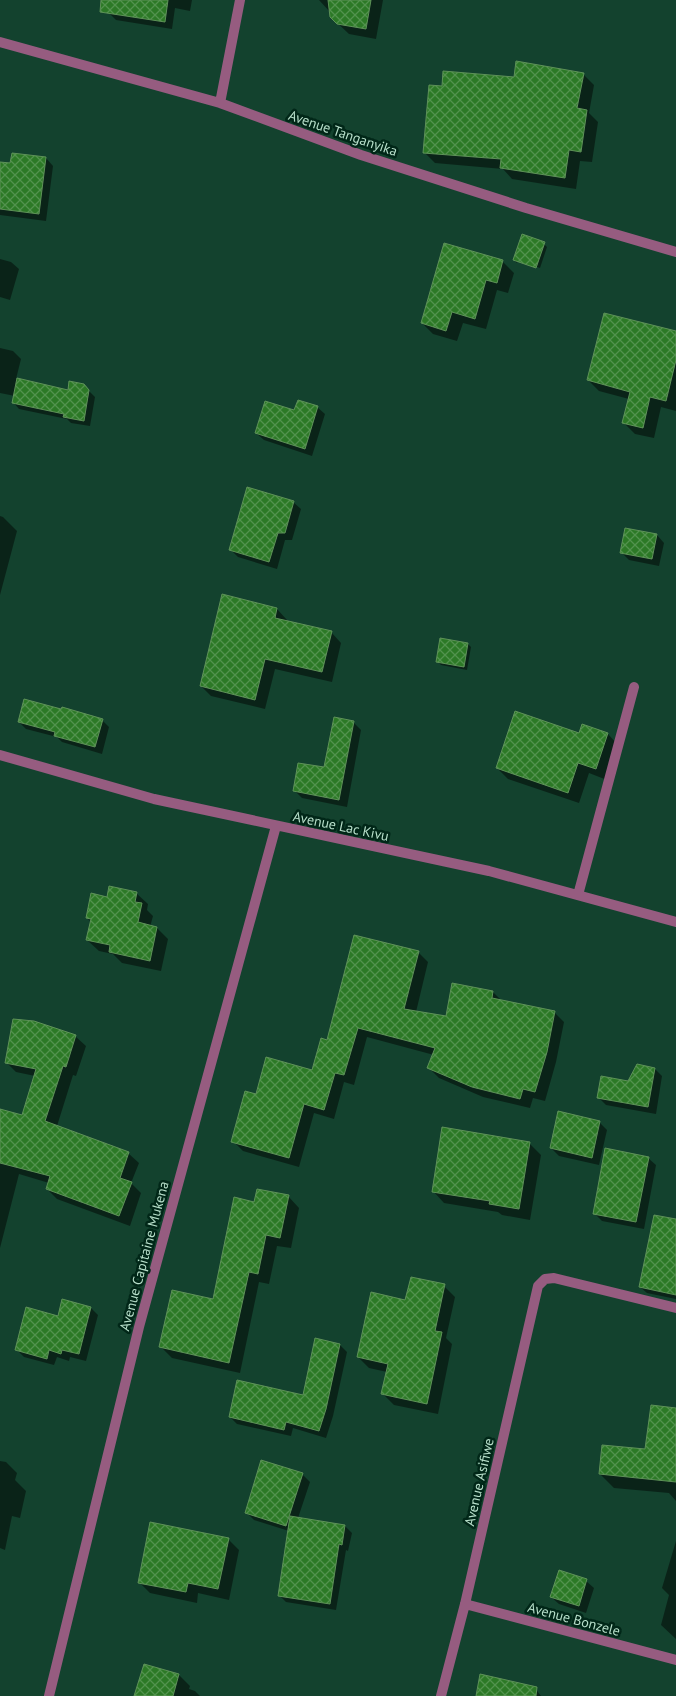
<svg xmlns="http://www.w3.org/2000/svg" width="676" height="1696" viewBox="0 0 676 1696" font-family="'PT Sans',sans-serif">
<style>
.shadow{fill:#0007}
.building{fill:url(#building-cross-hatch);stroke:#5e9258}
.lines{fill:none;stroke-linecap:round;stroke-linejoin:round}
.street{stroke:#965c80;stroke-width:10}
.labels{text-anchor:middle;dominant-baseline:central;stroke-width:5;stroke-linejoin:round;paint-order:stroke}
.street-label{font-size:14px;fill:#b7dfca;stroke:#012718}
</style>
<defs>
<pattern id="building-cross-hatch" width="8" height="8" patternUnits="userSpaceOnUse" patternTransform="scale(1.25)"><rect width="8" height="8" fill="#2c7926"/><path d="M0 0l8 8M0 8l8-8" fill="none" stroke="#52924e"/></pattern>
</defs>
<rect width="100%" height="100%" fill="#13422e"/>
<path class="shadow" d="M110,0H192L190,11L175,8L172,29L116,20L108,12Z
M319,0H383L376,39L349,34L331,17L330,12Z
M583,74L594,85L589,113L598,122L592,162L580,161L576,189L512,179L503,169L435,163L424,152L443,88L515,78Z
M46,158L53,166L46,221L0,215V163L11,164Z
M544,244L547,247L540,268L517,260V263L514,260Z
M0,259L11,262L19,269L10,300L0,297Z
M502,261L514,273L508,293L497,290L486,329L463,323L457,341L433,334L422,323Z
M676,333V411L661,407L654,438L635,434L624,423L629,399L599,391L588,380Z
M0,348L13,351L21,359L16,379L69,391L83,385L95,397L90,426L71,423L67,419L19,409L13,402L15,396L0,393Z
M317,407L325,414L312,456L264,440L256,433L295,412Z
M293,502L301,509L292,540H285L277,569L238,557L231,550Z
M0,516L3,517L17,531L0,595Z
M657,535L664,543L659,566L629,560L621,552Z
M277,609L287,620V622L331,632L341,643L332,682L275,669L265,709L211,696L201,686Z
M468,644L471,647L467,670L441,665L437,661Z
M102,720L109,727L102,754L62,742L57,737L26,729L19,722Z
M353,722L361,730L347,807L302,798L295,791L325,769Z
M583,726L608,734L619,746L607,780L589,773L579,803L508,779L497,768L580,734Z
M136,893L148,904L147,910L153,916L150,927L157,928L168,939L161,971L122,963L113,954L99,951L87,940L91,922L87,918L107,898Z
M418,952L428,962L416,1012L447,1018L493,992L502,1001L554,1012L564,1022L556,1062L545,1101L533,1098L530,1108L483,1097L439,1078L429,1068L434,1055L367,1037L354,1085L344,1082L334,1119L314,1113L299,1167L243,1151L233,1141L257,1095L313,1072L328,1041Z
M75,1036L86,1046L76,1076L73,1075L57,1126L128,1153L139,1163L131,1183L141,1193L130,1226L57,1199L47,1189L49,1183L19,1174L0,1248V1111L23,1116L35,1076L16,1072L6,1062Z
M655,1069L662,1076L656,1114L606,1105L598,1097Z
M599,1122L607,1130L599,1165L559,1156L551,1148Z
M443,1128L530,1144L541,1155L530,1220L502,1215L498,1212L444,1203L433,1191Z
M648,1158L656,1165L644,1229L602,1221L594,1213Z
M288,1196L299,1208L291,1248L277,1246L269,1284L259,1282L240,1373L172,1358L161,1347L213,1300L255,1203Z
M676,1220V1299L647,1293L640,1287Z
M444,1286L455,1297L446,1338L452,1344L438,1414L394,1405L383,1394L387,1372L369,1368L358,1357L406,1301Z
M91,1308L98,1315L86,1361L70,1357L69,1361L57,1357L54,1365L24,1357L16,1349L59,1317Z
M340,1345L347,1352L333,1416L326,1438L293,1428L291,1436L237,1424L230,1417L304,1397Z
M676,1409V1501L669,1493L614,1488L600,1474L647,1451Z
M0,1461L6,1462L17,1473L15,1480L26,1491L20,1518L12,1516L5,1550L0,1548Z
M302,1474L310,1482L298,1518L345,1526L352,1533L348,1551L346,1550L336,1610L286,1602L279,1595L289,1531L254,1520L246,1512Z
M228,1539L239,1550L229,1600L198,1593L197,1603L150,1593L139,1582Z
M676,1541V1639L661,1625L669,1595L662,1588Z
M586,1581L594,1588L586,1613L559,1604L551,1597Z
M179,1675L190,1686L189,1689L195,1691L200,1696H135Z
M534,1687L541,1696H477Z"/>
<path class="building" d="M101,0H168L165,22L100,12Z
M328,0H371L366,29L337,24L330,17Z
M516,61L584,73L577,108L587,110L581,152L569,150L565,178L500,168L501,159L423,153L429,85L442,86L443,71L514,77Z
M12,153L46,157L39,214L0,209V162L10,163Z
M522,234L545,242L536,268L513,260Z
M444,243L503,260L497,283L486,280L475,319L452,312L446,331L421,323Z
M604,313L676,331V360L666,401L650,397L643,428L622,423L630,392L587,380Z
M17,378L68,390L69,381L84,384L89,390L84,421L63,417L64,414L12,403Z
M298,400L318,406L305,449L255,433L265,401L294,410Z
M247,487L294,501L285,533H278L269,562L229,550Z
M625,528L657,534L652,559L620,553Z
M222,594L277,608L275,618L332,631L322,672L265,659L255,700L200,686Z
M440,638L468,643L464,667L436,662Z
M24,699L61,709L62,707L103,719L95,747L54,736L55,732L18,722Z
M515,711L579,733L582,724L608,733L596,769L578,763L568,793L496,768Z
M334,717L354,721L339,800L293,791L298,763L324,767Z
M109,886L137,892L135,902L142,903L138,922L157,927L150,961L109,952L110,945L86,940L91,919L86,918L91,893L107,897Z
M354,935L419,951L404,1009L446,1016L452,983L493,991L492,998L555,1011L547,1052L535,1092L523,1089L520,1099L472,1087L427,1068L435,1048L358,1028L344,1075L335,1073L324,1110L304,1104L289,1158L231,1142L245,1091L256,1094L266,1057L312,1070L321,1038L327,1040Z
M13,1019L34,1021L76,1035L66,1067L63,1066L45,1121L129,1152L120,1178L132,1182L119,1216L46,1189L50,1176L0,1163V1109L22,1115L36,1069L5,1063Z
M637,1064L655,1068L648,1107L597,1098L601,1076L628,1081Z
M558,1111L600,1121L592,1158L550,1148Z
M442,1127L530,1142L519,1209L489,1204L490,1201L432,1192Z
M605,1148L649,1157L636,1222L593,1214Z
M257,1189L289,1195L280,1238L266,1235L258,1274L249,1272L229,1363L159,1347L172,1290L213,1299L234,1197L254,1202Z
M654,1215L676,1219V1295L639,1287Z
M411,1277L445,1284L435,1331L442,1332L427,1404L381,1394L388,1364L357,1357L371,1292L405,1300Z
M62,1299L91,1307L79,1354L62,1350L61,1354L49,1350L47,1359L15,1350L26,1307L58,1316Z
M315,1338L340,1344L326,1409L319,1431L286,1422L284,1430L229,1417L237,1380L303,1395Z
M651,1405L676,1408V1482L599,1474L602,1445L645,1449Z
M261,1460L303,1473L286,1526L245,1513Z
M290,1516L345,1525L342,1545L339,1544L330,1604L278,1596Z
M150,1522L229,1538L218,1589L188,1583L186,1592L138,1583Z
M559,1570L587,1579L579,1606L550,1597Z
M144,1664L179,1674L173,1696H134Z
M480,1674L537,1687L536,1696H476Z"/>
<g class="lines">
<path class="street" d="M0,42L220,103L361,155L526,208L676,252
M220,103L240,0
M0,755L154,799L489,871L676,922
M578,895L634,687
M465,1604L676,1660
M49,1696L139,1327L276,826
M441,1696L465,1604L538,1286L545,1279L554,1278L676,1308"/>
</g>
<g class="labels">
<g class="street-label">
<text transform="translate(343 133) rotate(19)">Avenue Tanganyika</text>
<text transform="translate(341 826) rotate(12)">Avenue Lac Kivu</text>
<text transform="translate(144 1256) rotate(-75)">Avenue Capitaine Mukena</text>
<text transform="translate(479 1482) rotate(-77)">Avenue Asifiwe</text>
<text transform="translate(574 1619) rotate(15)">Avenue Bonzele</text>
</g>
</g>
</svg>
